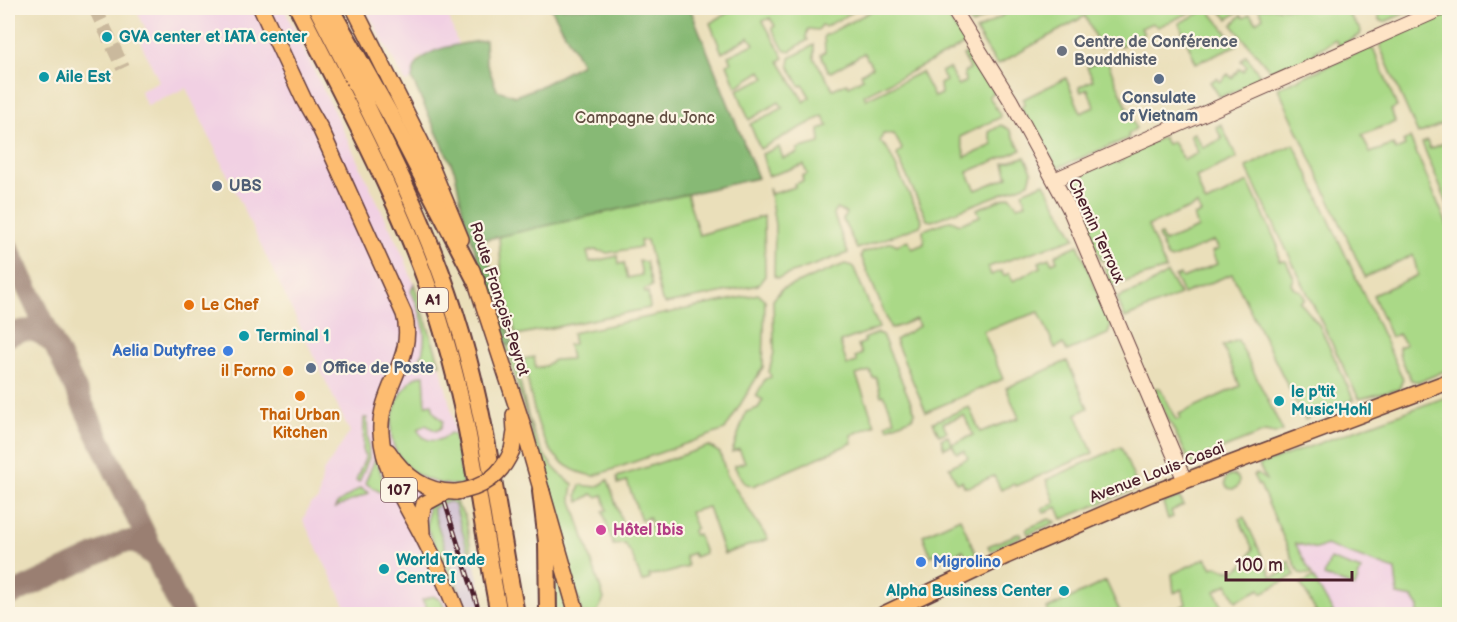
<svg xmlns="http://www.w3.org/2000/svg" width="1457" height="622" viewBox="0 0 1457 622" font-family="'Balsamiq Sans',sans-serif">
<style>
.built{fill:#f1d0e3}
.industrial{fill:#cebed1}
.green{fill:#aad987;stroke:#7a7c59;stroke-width:1.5}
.forest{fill:#87b974;stroke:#686c50;stroke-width:1.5}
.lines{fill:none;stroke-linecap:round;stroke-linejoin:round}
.taxiway{stroke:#9a7f72;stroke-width:22}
.secondary-tunnel{stroke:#cab99d;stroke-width:14;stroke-dasharray:14 7;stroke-linecap:butt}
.secondary-casing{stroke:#623c40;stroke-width:16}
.primary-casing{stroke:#623c40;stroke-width:18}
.highway-casing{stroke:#623c40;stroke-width:20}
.secondary{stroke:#fee4c6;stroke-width:14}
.primary{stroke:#fdbc70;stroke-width:15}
.highway{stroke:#fdbc70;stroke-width:16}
.rail-casing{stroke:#4a1f2b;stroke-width:4.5}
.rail{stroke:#fcf5e5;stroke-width:2;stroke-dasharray:7;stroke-linecap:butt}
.primary-bridge-casing{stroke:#623c40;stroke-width:18;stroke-linecap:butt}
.primary-bridge{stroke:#fdbc70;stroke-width:15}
.culture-dot{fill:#0f9aa8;stroke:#fcf5e5;stroke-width:2}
.worship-dot{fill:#6b7280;stroke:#fcf5e5;stroke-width:2}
.service-dot{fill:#5c6f8a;stroke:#fcf5e5;stroke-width:2}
.food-dot{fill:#e8710a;stroke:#fcf5e5;stroke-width:2}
.shop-dot{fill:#3f7fe0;stroke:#fcf5e5;stroke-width:2}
.hotel-dot{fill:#d1479c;stroke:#fcf5e5;stroke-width:2}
.labels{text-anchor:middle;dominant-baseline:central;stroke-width:4.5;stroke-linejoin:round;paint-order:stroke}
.shield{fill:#fcf5e5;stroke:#7f5f63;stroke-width:1.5}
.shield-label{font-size:15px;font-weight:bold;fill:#4a1f2b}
.culture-label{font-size:16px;font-weight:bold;fill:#0d838f;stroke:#fcf5e5;text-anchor:start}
.worship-label{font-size:16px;font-weight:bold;fill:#5b616d;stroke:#fcf5e5;text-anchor:start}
.service-label{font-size:16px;font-weight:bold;fill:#4e5e75;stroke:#fcf5e5;text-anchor:start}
.park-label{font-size:16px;fill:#624e42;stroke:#fcf5e5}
.street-label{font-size:16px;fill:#4a1f2b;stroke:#fcf5e5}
.food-label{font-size:16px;font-weight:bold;fill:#c56008;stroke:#fcf5e5;text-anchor:start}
.shop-label{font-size:16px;font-weight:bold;fill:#366cbe;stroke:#fcf5e5;text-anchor:end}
.hotel-label{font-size:16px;font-weight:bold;fill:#b23c85;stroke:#fcf5e5;text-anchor:start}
</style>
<rect width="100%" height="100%" fill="#fcf5e5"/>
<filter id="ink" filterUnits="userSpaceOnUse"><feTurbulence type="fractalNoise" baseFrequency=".0167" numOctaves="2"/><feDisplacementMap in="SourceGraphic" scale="12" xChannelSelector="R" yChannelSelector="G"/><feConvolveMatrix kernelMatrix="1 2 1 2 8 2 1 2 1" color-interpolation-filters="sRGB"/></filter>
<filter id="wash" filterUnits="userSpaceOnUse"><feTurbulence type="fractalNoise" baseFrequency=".008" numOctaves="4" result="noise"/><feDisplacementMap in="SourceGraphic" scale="24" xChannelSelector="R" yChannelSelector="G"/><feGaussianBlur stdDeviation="1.35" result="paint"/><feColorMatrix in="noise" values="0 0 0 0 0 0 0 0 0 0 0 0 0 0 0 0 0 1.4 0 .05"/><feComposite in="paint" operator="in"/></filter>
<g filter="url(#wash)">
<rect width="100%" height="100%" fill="#eadfba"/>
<path class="built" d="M135,8H284L405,259L436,348L453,417L465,498L428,509L444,547L451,555L467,614H343L342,612L347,609L303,520L310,504L318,500L323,472L350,432L186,88L147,106L140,91L159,81L136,33L146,29Z
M365,8H446L458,45L419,58L414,67L412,79L406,83Z
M1298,542L1302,546L1317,549L1326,545L1395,570L1398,595L1413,598L1419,607L1417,614H1334L1295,543Z"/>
<path class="industrial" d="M454,499L465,517L485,614H467L451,555L444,547L428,509Z"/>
<path class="green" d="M736,8H855L852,9L853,12L825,27L822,25L818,30L808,29L806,37L808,40L790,51L784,50L772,28L775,26L770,18L763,21L784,58L779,61L804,102L810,97L803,85L800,86L789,66L790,58L814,45V58L833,89L847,83L849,86L863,78L861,74L872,67L864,53L831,72L828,71L821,54L825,52L824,36L877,8H942L966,44L864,95L866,99L921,72L934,97L941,94L940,84L946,81L941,72L949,68L958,85L965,82L964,72L970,69L963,55L970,51L995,92L989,96L1001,117L960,137L965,157L993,145L989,132L1001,125L1009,129L1021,150L967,172L976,190L1008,177L1004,163L1025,157L1032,171L1029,183L932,221L927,220L897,155L902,149L894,134H883L880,142L887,148L922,221L920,226L857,249L843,220L846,213L836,209L833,213L848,253L778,278L774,276L775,225L769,188L771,194L795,187L794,184L803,181L802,176L807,174L804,165L768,176L762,154L779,147L783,158L798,153L797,149L820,143L819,129L828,126L823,116L760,149L750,124L783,108L779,102L749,120L737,90L765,78L761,71L736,87L727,64L731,62L728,56L754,44L749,37L722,53L710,23Z
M960,8H1000L972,25Z
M1015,8H1200L1158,27L1152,23L1141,28L1144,34L1120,46L1118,42L1100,48L1085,16L997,65L976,31Z
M1218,8H1243L1228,19Z
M1258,8H1344L1361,31L1360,35L1339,46L1335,39L1315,52L1317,55L1274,75L1232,25L1241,15L1244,18L1250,14L1256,22L1263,17Z
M1378,8H1417L1384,22L1379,20Z
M1208,9L1237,45L1196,63L1179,23Z
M1449,11V121L1418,134L1380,47L1382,41Z
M1368,48L1374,50L1397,107L1391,110L1395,122L1362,135L1370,153L1393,145L1396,150L1405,146L1403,141L1410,138L1449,229V369L1419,382L1411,380L1399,354V347L1406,344L1398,334L1391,337L1373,295L1418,275L1413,255L1365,277L1278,88Z
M1246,55L1263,80L1220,97L1210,82L1217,78L1220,82L1228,74L1232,78L1239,69L1243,71L1247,66L1241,61Z
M1106,58L1136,128L1128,135L1129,138L1057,168L1021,108L1025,103L1023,99L1066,78L1081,113L1094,107L1088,89L1081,92L1079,87L1093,80L1087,67Z
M1221,124L1237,158L1196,177L1204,200L1206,203L1248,182L1278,246L1279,261H1286L1294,278L1292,284L1295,289L1301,291L1305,299L1300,302L1319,325L1354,400L1324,409L1305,420L1232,274L1183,294L1175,277L1180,275L1182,278L1217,264L1212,252L1219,249L1214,241L1171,259L1167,257L1158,236L1161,235L1164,242L1198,228L1194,216L1201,213L1197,205L1148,226L1166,269L1111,286L1105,268L1107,263L1105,260L1102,261C1095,245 1076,217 1086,200L1081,195L1072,193C1075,172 1098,167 1114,159L1116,163L1122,161L1124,155L1163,137L1167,144L1173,142L1184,160L1198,153L1190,135L1194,133L1203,148L1222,139L1216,127Z
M1427,141L1430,149L1449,141V208L1422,143Z
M1294,144L1403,379L1399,389L1359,399L1246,167Z
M1044,183L1075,238L988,267L991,275L1001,271L1004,276L1009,273L1013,281L1041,267L1039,262L1049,258L1052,263L1057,261L1055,255L1078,245L1111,325L1108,334L1067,351L1063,344L1055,348L1039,312L983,331L1003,379L926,412L895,340L919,326L916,319L891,329L861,256L862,253L891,242L897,245L908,240L912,249L924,244L923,230L951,220L960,224L980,216L977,209L1010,196L1017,206L1026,204L1022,192Z
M687,194L699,235L764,216L765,276L758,285L666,304L662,301L647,240L640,241L641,247L608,253L595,250L587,252L590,262L618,256L619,264L624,263L628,278L642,275L639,261L646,262L652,286L644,290L645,293L648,292L650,308L516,335L502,280L499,236Z
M845,264L853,266L879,328L840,342L847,365L857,362L855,357L862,354L858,345L865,342L864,339L878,333L882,335L915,412L912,418L888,428L886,424L895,420L884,395L881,396L876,377L873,378L870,371L856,375L875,425L851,435L852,443L753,486L744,483L734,466L745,462L739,449L732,452L746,412L758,408L763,400L756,396L765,379L771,377L769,372L774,352L773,300L782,289Z
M1167,273L1180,295L1125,318L1117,298L1146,287Z
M414,284L440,364L435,365L433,361L424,366L417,365C431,340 423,316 411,291Z
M758,294L765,300L763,367L725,430L594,476C536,468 535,407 523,359L534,357L536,368L545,366L554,360L571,359L568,345L574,344L572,333Z
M1238,340L1283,431L1275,434L1265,432L1219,450L1220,454L1191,464L1153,388H1160L1176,420L1181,418L1179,414L1240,386L1223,346Z
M506,344L513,346C524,394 527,455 573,484L571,498L604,599L596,614H582Z
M1067,361L1088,408L1076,414L1093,453L1016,486L1014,484L1001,490L994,476L968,487L964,486L962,481L957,483L949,467L968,458L964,451L957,453L952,445L944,448L941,439L948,436L952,444L973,435L964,415L943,423L947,432L939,435L933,422L969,407L980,432L1019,418L1006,388Z
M424,375L426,405L432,404L434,412L443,421L441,428L436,431L426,425L417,429C424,443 439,444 450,433L454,434L463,485C407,488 371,442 403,391C409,382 413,376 424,375Z
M1449,396V614H1417L1419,607L1413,598L1398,595L1395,570L1326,545L1317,549L1295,543L1312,575L1299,573L1260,485H1258L1253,475L1257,474L1266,480L1259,465Z
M364,418H367L369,458L359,482L356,480L366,456L363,453Z
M709,446L720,453L727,476L768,539L724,554L708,507L690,512L696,528L693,530L694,535L698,534L705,553L694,557L693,553L685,556L688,566L668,573L649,575L650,579L642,582L632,555L625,544L613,545L603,511L607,510L603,495L596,497L592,494L579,502L577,495L580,485L597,487L608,480L626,534L652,525L649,517L641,520L627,481L618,484L617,477Z
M1121,447L1138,488L1062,519L1057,507L1044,513L1042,509L1055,503L1046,480Z
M376,457L387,492L383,494L365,483Z
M1225 482a7 7 0 1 1 14 0a7 7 0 1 1-14 0Z
M360,488L369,493L335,508L337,504Z
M1179,497L1184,505L1171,511L1173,517L1168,519L1163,503Z
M439,499H454L465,517L471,550L468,551L455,505L450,501L432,508L464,605L427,528L428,506Z
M1244,517L1272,577L1288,570L1285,563L1289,561L1295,575L1262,593L1260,589L1236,601L1227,584L1215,591L1223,609L1213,614H1176V610L1186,604L1182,589L1174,593L1172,574L1206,558L1212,568L1217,566C1238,578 1244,564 1253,549L1239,519Z
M960,518L976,554L968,559L963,550L942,560L939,552L931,556L923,535Z
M1049,519L1056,522L1028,534L1026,529Z
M1020,533L1022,536L990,551L988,546Z
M552,550L571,614H554Z
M1330,559L1361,570L1355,587L1324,576Z
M1313,577L1334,614H1310L1316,612L1301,584Z
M1106,581L1121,614H1049L1047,609Z
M433,596L442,601L446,614H431L422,600Z"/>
<path class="forest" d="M551,8H690L758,178L483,240L513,346L506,344L463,213L455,172L412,79C414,46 460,45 485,40L486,61L497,90L515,96L539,87L582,64Z"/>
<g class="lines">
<path class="taxiway" d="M8,248L183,614
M8,336C25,327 39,328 52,343
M8,596L123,542H137L154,556"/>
</g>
</g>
<g filter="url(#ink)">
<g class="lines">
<path class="secondary-tunnel" d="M95,8L123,68"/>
<defs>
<path id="secondary" d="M953,8L1011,101L1069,208L1185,481
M1054,180L1443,8"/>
<path id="primary" d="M261,8L304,100L320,128L404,314C417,358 378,389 381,433C383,470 405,503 422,535C435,560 448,588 458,614
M354,8L421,142L461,239
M472,270L523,426L577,614
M512,450L515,432L514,415
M388,451C404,476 425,493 456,492
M422,532L421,517L424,504L446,492
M884,614L1006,556L1150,494L1450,381"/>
<path id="highway" d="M298,8C351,112 413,226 445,339C472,429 481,523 499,614
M317,8C370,112 428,220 461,333C488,425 498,520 516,614
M330,8L392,118L476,281
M541,491L547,542L548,614"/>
</defs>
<use href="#secondary" class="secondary-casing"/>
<use href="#primary" class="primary-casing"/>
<use href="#highway" class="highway-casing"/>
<use href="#secondary" class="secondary"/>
<use href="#primary" class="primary"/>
<use href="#highway" class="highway"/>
<defs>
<path id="rail" d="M445,503L480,614"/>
</defs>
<use href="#rail" class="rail-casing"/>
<use href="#rail" class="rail"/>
<defs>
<path id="primary-bridge" d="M456,492C482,489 502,475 512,450"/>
</defs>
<use href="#primary-bridge" class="primary-bridge-casing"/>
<use href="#primary-bridge" class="primary-bridge"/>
</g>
</g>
<g class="culture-dot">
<circle cx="107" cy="37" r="6"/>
<circle cx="44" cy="77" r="6"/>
<circle cx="244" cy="336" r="6"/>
<circle cx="1279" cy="401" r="6"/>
<circle cx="384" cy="569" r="6"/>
<circle cx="1064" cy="591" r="6"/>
</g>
<circle class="worship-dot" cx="1062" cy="51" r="6"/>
<g class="service-dot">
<circle cx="1159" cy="79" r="6"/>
<circle cx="217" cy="186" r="6"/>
<circle cx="311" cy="368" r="6"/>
</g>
<g class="food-dot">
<circle cx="189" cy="305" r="6"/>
<circle cx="288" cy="371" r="6"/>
<circle cx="300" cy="396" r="6"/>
</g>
<g class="shop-dot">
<circle cx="228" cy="351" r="6"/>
<circle cx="921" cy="562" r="6"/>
</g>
<circle class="hotel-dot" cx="601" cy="530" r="6"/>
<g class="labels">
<g class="shield">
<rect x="418" y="288" width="30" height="24" rx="4.5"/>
<rect x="381" y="478" width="36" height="24" rx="4.5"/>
</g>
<g class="shield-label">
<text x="433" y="300">A1</text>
<text x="399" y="490">107</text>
</g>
<g class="culture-label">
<text x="119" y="37">GVA center et IATA center</text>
<text x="56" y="77">Aile Est</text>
<text x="256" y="336">Terminal 1</text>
<text x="1291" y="392">le p'tit<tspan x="1291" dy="18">Music'Hohl</tspan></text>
<text x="396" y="560">World Trade<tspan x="396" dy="18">Centre I</tspan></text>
<text x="1052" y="591" text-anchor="end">Alpha Business Center</text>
</g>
<g class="worship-label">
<text x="1074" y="42">Centre de Conférence<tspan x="1074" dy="18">Bouddhiste</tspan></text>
</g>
<g class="service-label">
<text x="1159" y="98" text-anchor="middle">Consulate<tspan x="1159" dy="18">of Vietnam</tspan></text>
<text x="229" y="186">UBS</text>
<text x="323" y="368">Office de Poste</text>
</g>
<g class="park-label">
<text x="645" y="118">Campagne du Jonc</text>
</g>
<g class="street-label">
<text transform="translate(1096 231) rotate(65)">Chemin Terroux</text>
<text transform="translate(499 299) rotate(72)">Route François-Peyrot</text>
<text transform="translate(1157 473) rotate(-21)">Avenue Louis-Casaï</text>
</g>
<g class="food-label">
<text x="201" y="305">Le Chef</text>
<text x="276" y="371" text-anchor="end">il Forno</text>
<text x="300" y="415" text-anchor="middle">Thai Urban<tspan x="300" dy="18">Kitchen</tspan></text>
</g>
<g class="shop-label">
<text x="216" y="351">Aelia Dutyfree</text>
<text x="933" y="562" text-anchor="start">Migrolino</text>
</g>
<g class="hotel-label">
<text x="613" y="530">Hôtel Ibis</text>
</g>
</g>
<rect width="1457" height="622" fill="none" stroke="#fcf5e5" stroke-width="30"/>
<path d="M1226 571v9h126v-9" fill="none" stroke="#4a1f2b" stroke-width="3"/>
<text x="1235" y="571" font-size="18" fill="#4a1f2b" stroke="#fcf5e5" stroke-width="4.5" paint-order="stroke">100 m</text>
</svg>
